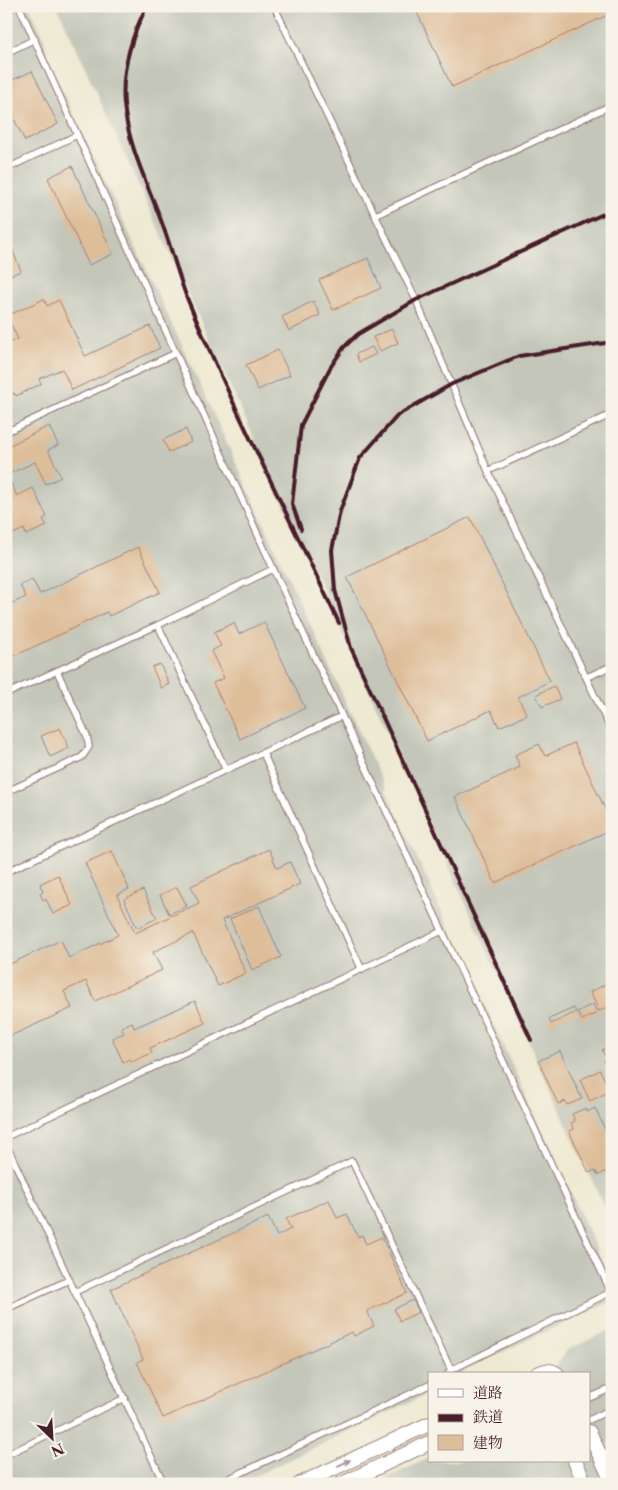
<svg xmlns="http://www.w3.org/2000/svg" width="618" height="1490" viewBox="0 0 618 1490" font-family="'Libre Caslon Text','Noto Serif JP',serif">
<style>
.industrial{fill:#c3c6b9}
.building{fill:#debd99}
.lines{fill:none;stroke-linecap:round;stroke-linejoin:round}
.service-casing{stroke:#9c847e;stroke-width:8}
.tertiary-casing{stroke:#9c847e;stroke-width:16}
.service{stroke:#fff;stroke-width:5.5}
.tertiary{stroke:#fff;stroke-width:14}
.rail{stroke:#4a1f2b;stroke-width:4}
.oneway{fill:#ae9aa0}
</style>
<rect width="100%" height="100%" fill="#f7f3e8"/>
<filter id="ink" filterUnits="userSpaceOnUse"><feTurbulence type="fractalNoise" baseFrequency=".02" numOctaves="2"/><feDisplacementMap in="SourceGraphic" scale="10" xChannelSelector="R" yChannelSelector="G"/><feConvolveMatrix kernelMatrix="1 2 1 2 8 2 1 2 1" color-interpolation-filters="sRGB"/></filter>
<filter id="wash" filterUnits="userSpaceOnUse"><feTurbulence type="fractalNoise" baseFrequency=".0096" numOctaves="4" result="noise"/><feDisplacementMap in="SourceGraphic" scale="20" xChannelSelector="R" yChannelSelector="G"/><feGaussianBlur stdDeviation="1.12" result="paint"/><feColorMatrix in="noise" values="0 0 0 0 0 0 0 0 0 0 0 0 0 0 0 0 0 1.4 0 .05"/><feComposite in="paint" operator="in"/></filter>
<g filter="url(#wash)">
<rect width="100%" height="100%" fill="#eee9d1"/>
<path class="industrial" d="M6,6H29L44,38L47,58L204,393L612,1283V1301L464,1370L463,1374H429V1393L238,1484H6Z
M57,6H612V1224Z
M612,1329V1484H373L429,1458V1461H589V1374H551L567,1350Z"/>
<g id="blocks">
<path class="building" d="M414,6H612V13L452,87Z
M32,71L58,124L25,141L6,103V83Z
M72,166L113,254L89,265L48,178Z
M12,249L21,271L6,277V251Z
M368,258L381,288L333,310L319,280Z
M44,299L47,306L59,300L85,356L150,326L160,348L72,390L62,369L39,379L41,384L16,396L14,393L6,397V331L11,342L18,339L7,316Z
M313,301L320,315L289,331L282,317Z
M392,329L398,343L380,351L373,337Z
M372,347L376,354L359,362L356,354Z
M278,350L290,375L258,390L246,365Z
M49,426L58,445L48,450L61,477L46,484L35,462L7,475L17,496L33,488L47,517L43,519L47,526L26,535L24,529L6,537V447Z
M186,429L191,442L169,452L163,440Z
M470,517L550,681L518,697L527,715L499,727L491,710L427,741L347,577Z
M138,547L160,592L109,616L107,612L6,660V606L26,597L20,585L32,579L40,594Z
M264,622L305,708L240,739L213,683L224,678L211,651L221,646L214,632L234,623L239,634Z
M160,664L169,684L161,688L152,667Z
M554,686L560,699L542,707L536,695Z
M60,728L69,748L50,757L41,736Z
M574,743L612,824V829L495,883L455,797L520,767L515,755L539,744L545,756Z
M269,849L277,868L290,862L300,884L222,920L246,973L218,986L193,933L153,952L162,970L95,1001L86,981L64,991L72,1008L8,1037L6,1034V966L61,940L69,958L118,935L85,863L112,851L129,889L117,895L135,933L199,903L191,886Z
M58,875L72,905L53,914L46,899L43,900L40,894L43,892L40,884Z
M177,887L187,906L169,914L160,895Z
M143,890L157,918L137,928L124,899Z
M259,906L281,957L252,970L230,919Z
M612,981V1005L599,1011L590,992Z
M195,1001L205,1023L150,1048L152,1053L131,1062L130,1059L123,1062L112,1038L124,1033L121,1027L132,1022L134,1028Z
M593,1004L597,1013L582,1020L577,1012Z
M574,1008L576,1012L551,1024L549,1019Z
M612,1045V1072H610L604,1060L607,1059L602,1050Z
M560,1051L582,1099L567,1105L565,1101L558,1104L538,1061Z
M600,1070L610,1091L590,1101L580,1080Z
M586,1108L587,1112L595,1108L608,1136L612,1134V1169L598,1175L595,1170L589,1173L569,1131L574,1129L571,1123L575,1121L572,1114Z
M329,1200L337,1218L347,1214L358,1237L362,1235L366,1244L382,1237L407,1293L367,1311L374,1326L354,1336L352,1332L163,1418L137,1362L143,1359L111,1289L268,1217L277,1236L291,1229L286,1219Z
M413,1300L419,1312L400,1321L394,1309Z"/>
</g>
</g>
<g filter="url(#ink)">
<use href="#blocks" fill-opacity="0" stroke="#9c847e" stroke-width="1"/>
<g class="lines">
<defs>
<path id="service" d="M19,6L277,577L611,1292L451,1370L448,1374
M274,6L416,300L488,471L612,732
M6,53L35,39
M6,169L77,135
M376,215L612,105
M6,432L176,353
M488,471L612,414
M158,625L226,770
M587,677L612,666
M6,694L158,625L273,569
M263,753L362,970
M6,792L82,757L89,747L87,736L57,671
M6,872L342,716
M6,1137L442,931
M6,1144L164,1484
M75,1292L352,1161L451,1370
M6,1309L69,1280
M589,1398L612,1388
M589,1420L612,1409
M6,1455L125,1398
M217,1484L429,1385"/>
<path id="tertiary" d="M537,1374C544,1371 550,1369 557,1374
M589,1432L612,1481
M575,1461L585,1484
M300,1484L429,1424
M342,1484L429,1443"/>
</defs>
<use href="#service" class="service-casing"/>
<use href="#tertiary" class="tertiary-casing"/>
<use href="#service" class="service"/>
<use href="#tertiary" class="tertiary"/>
<path class="rail" d="M147,6C131,37 121,69 124,104C128,147 149,186 163,226C172,250 178,275 187,298C233,408 288,515 339,623
M301,529L292,504L301,425L330,368L344,347L358,334L416,300L612,210
M531,1040L351,648L335,590L332,550L340,511L360,458L398,415L452,384L519,356L612,342"/>
</g>
<defs><path id="oneway-solid" d="M-6-.8H1V-3.2L6.5 0L1 3.2V.8H-6Z" transform="scale(1.25)"/></defs>
<use class="oneway" href="#oneway-solid" transform="translate(344 1463) rotate(-25)"/>
</g>
<rect width="618" height="1490" fill="none" stroke="#f7f3e8" stroke-width="25"/>
<rect x="428" y="1372" width="162" height="90" fill="#f7f3e8" stroke="#b29e9c"/>
<rect x="438" y="1389" width="25" height="8" fill="#ffffff" stroke="#b29e9c"/>
<text x="473" y="1398" font-size="15" fill="#4a1f2b">道路</text>
<rect x="438" y="1414" width="25" height="8" fill="#4a1f2b" stroke="#b29e9c"/>
<text x="473" y="1422" font-size="15" fill="#4a1f2b">鉄道</text>
<rect x="438" y="1435" width="25" height="15" fill="#debd99" stroke="#b29e9c"/>
<text x="473" y="1448" font-size="15" fill="#4a1f2b">建物</text>
<g transform="translate(52 1438) rotate(155)" stroke="#f7f3e8" stroke-width="4" paint-order="stroke">
<path d="M0-4L9 19L0 12L-9 19Z" fill="#4a1f2b"/>
<text y="-8" font-size="14" font-weight="bold" text-anchor="middle" fill="#4a1f2b">N</text>
</g>
</svg>
